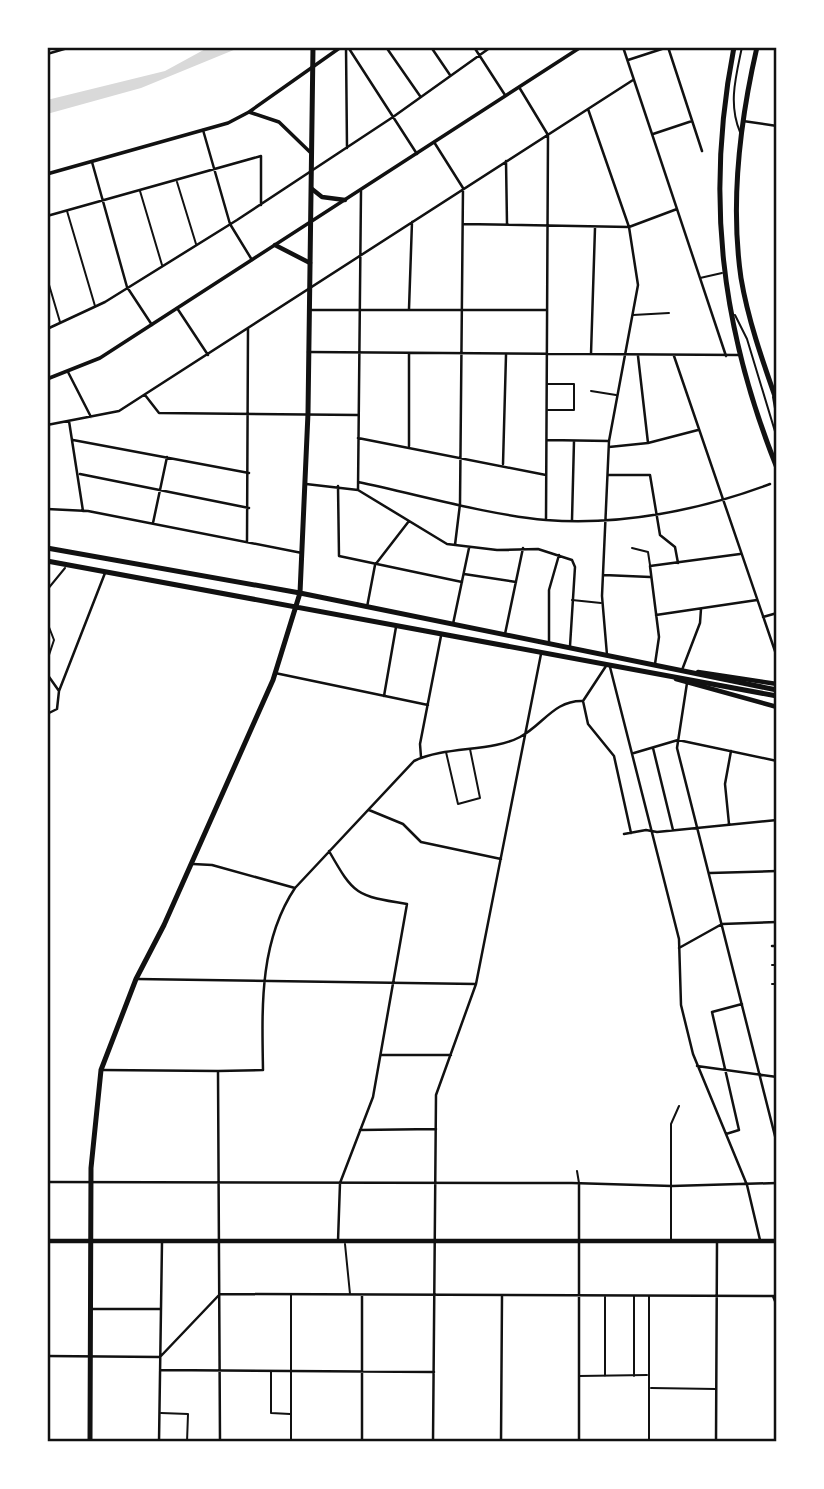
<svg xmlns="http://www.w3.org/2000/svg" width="824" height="1489" viewBox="0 0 824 1489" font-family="'PT Serif',serif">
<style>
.water{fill:#d9d9d9}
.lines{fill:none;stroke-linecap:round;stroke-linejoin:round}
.service{stroke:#111;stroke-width:2}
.minor{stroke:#111;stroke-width:2.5}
.tertiary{stroke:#111;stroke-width:3.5}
.secondary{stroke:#111;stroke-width:4.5}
.primary{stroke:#111;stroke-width:5}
.neatline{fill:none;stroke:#111;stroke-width:2.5}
</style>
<rect width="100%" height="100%" fill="#fff"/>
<path class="water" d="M209,47H241L141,88L47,114V100L165,71Z"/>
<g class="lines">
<path class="service" d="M740,132C728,104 736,76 742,47
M177,182L196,244
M140,191L162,265
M67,211L95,306
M47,278L60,322
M700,278L722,273
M633,315L669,313
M735,315L747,339L777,438
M548,384H574V410H548
M591,391L616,395
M773,397L777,420
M632,548L648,552L650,565
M47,590L65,568
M572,600L601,603
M47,622L54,640L47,661
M446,752L458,804L480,798L470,749
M772,965H777
M772,984H777
M577,1171L579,1183
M671,1240V1124L679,1106
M345,1244L350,1294
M291,1295V1442
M634,1296V1376
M605,1297V1376
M271,1372V1413L290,1414
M579,1376L647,1375
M651,1388L716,1389
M161,1413L188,1414L187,1442
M649,1442V1296"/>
<path class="minor" d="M346,47L347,148
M348,47L417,154
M386,47L420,96
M431,47L450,75
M474,47L505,95
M623,47L726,356
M47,54L71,47
M628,60L668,47L702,151
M519,87L548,135L546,520
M588,109L629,227L638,285L609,441L602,596L607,655
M743,121L777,126
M203,130L230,224L252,260
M653,134L692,121
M434,142L463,188L460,504L455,545
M506,161L507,224
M92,162L127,287L152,325
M47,216L261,156V205
M463,224L629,227L677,209
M177,308L208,355
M409,309L412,222
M309,310H547
M47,329L105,302L237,220L393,117L491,47
M308,352L739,355
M409,353V446
M591,354L595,228
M638,356L648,443
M674,356L777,657
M68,372L91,417
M145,395L159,413L358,415
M69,421L83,511
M47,425L119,411L633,80
M358,438L546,475
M73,440L249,473
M547,440L609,441
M609,447L648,443L698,430
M503,464L506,355
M80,474L249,508
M608,475H650L660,535L675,547L678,563
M358,482C416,494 488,515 546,520C620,526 701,510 770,484
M306,484L358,490L447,544L497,550L538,549L572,560L575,567L570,646
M338,486L339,556L462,582
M358,490L361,191
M47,509L88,511L302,553
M572,520L574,441
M153,523L167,457
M247,542L248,328
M464,574L516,582
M604,575L650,577
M367,607L375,565L409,521
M656,615L757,600
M763,617L777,613
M453,624L469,548
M505,634L523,548
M549,643V590L559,555
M655,664L659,637L650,566L740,554
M606,666L583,701L588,724L614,756L631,833
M610,667L679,939L681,1005L693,1054L747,1185L760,1240
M682,670L700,623L701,609
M275,673L428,705
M47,674L59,691
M687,683L677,748L777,1144
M384,696L396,627
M47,714L57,709L59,691L105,573
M653,748L673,830
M634,753L678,740L777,761
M421,757L420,744L441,636
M369,810L403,824L421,842L501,859
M729,824L725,784L731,751
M624,834L646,830L657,832L777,820
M329,851C354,895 356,896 407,904L373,1097L340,1183L338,1241
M193,864L212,865L295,888
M710,873L777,871
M772,946H777
M679,948L722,924L777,922
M137,979L476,984
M381,1055H451
M697,1066L777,1077
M102,1070L218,1071
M360,1130L436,1129
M726,1134L739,1130L712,1012L742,1004
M47,1182L572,1183L672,1186L777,1183
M579,1184V1442
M773,1296L777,1306
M91,1309H161
M47,1356L160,1357L220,1294L777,1296
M160,1370L434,1372
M159,1442L162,1242
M220,1442L218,1071L263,1070C262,1008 259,942 295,888L414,761C445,746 492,752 520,737C543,725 554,700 583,701
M362,1442V1295
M433,1442L436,1095L476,984L541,654
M501,1442L502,1295
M716,1442L717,1241"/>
<path class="tertiary" d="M249,112L279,122L311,153
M47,174L228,123L249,112L341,47
M47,379L100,358L581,47"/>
<path class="secondary" d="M312,189L322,197L345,200
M275,245L310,263
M698,672L777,684
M676,679L777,707
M47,1241H777"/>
<path class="primary" d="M734,47C705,195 721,328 777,468
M757,47C740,121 730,202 741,278C748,320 763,362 777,402
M47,548L300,593L777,690
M47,561L777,696
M90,1442L91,1168L101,1070L136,979L164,925L273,680L300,593L308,413L313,47"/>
</g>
<rect width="824" height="1489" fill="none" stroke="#ffffff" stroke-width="98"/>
<rect x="49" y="49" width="726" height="1391" class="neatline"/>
</svg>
